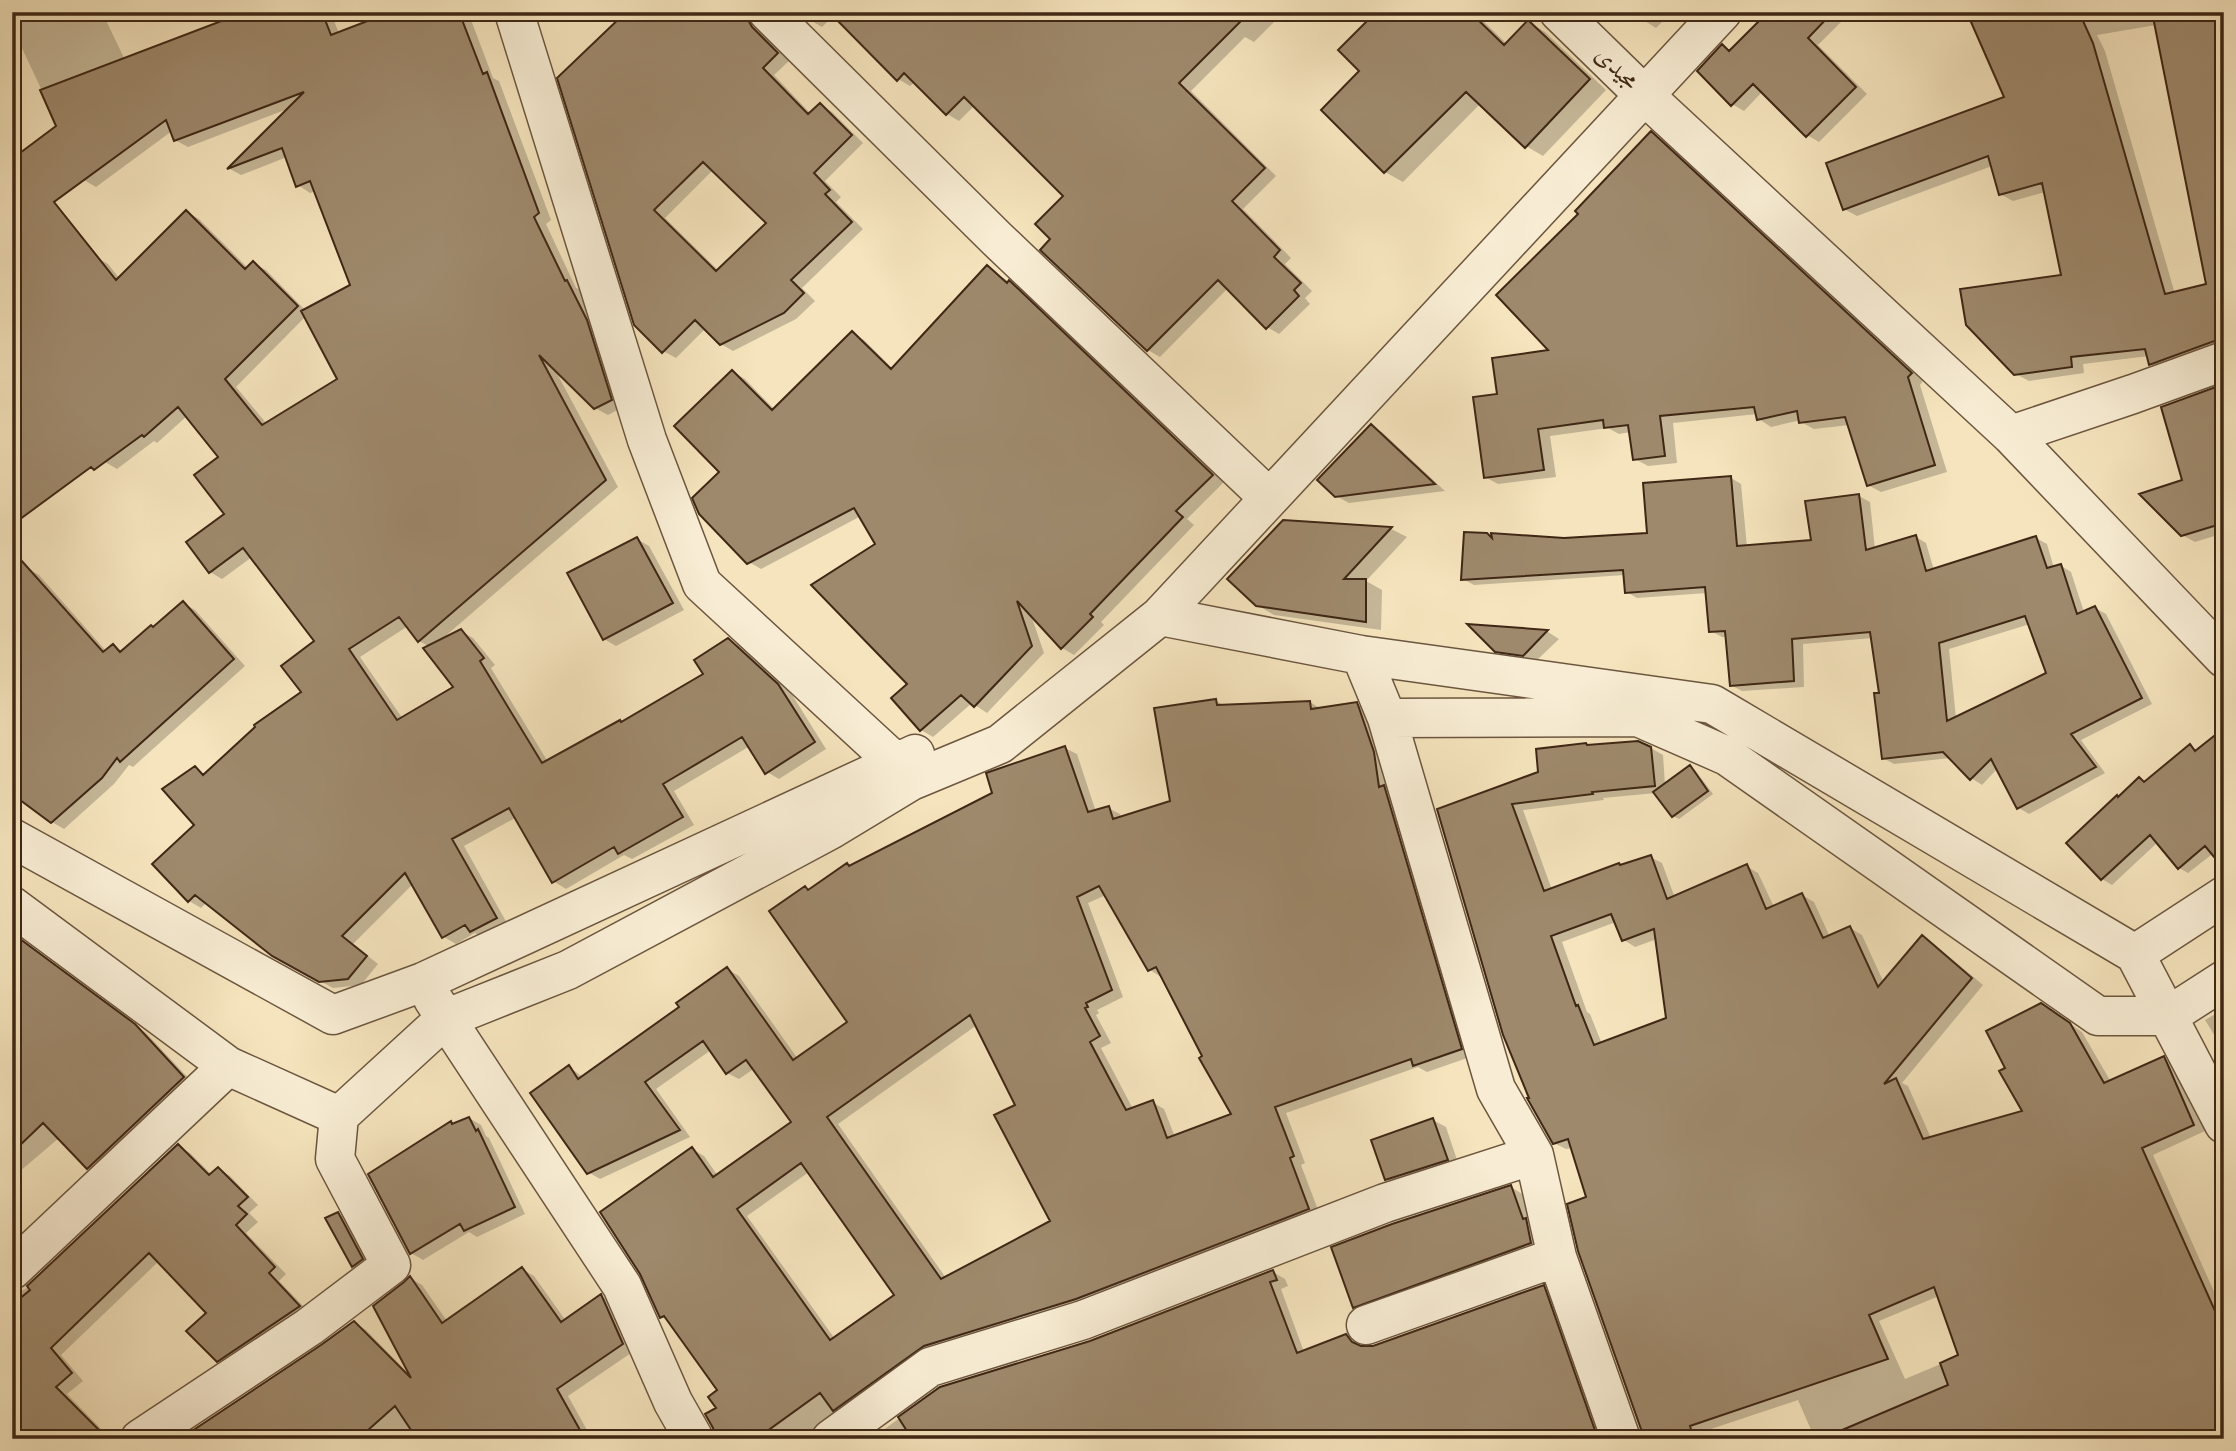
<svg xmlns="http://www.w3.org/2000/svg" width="2236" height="1451" viewBox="0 0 2236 1451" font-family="Vollkorn,Amiri,serif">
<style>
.shadow{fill:#0003;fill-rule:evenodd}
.building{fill:#9e896c;stroke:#3f2715;stroke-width:2;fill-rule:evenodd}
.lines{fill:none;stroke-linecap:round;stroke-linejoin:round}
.street-casing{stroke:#6c563f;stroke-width:41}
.street{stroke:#f8edd4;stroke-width:38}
.labels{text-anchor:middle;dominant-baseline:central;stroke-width:5;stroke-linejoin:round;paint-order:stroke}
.street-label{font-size:24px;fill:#3f2715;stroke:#f8edd4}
</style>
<rect width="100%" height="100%" fill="#f5e4bd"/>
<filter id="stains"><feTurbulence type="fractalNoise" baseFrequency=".00286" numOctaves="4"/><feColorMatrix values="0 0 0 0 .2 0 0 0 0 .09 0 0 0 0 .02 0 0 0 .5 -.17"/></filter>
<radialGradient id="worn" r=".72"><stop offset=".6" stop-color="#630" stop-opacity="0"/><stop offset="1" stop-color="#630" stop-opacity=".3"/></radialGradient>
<path class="shadow" d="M12,12H102L125,60L250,12H331L339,34L396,12H468L493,78L499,81L551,220L546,224L576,288L579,289L599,328L623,407L608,415L595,408L554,368L618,487L442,639L461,631L473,638L495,665L491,668L548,762L622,723L705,674L728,640L741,647L791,693L826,749L779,779L767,772L750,746L674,791L694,825L632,859L624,855L566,889L553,881L517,817L464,846L508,925L483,938L475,933L456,944L444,937L413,884L353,944L378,964L361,985L333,988L273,955L207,902L201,908L189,901L155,864L197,825L195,768L206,775L304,693L317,641L252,557L222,579L210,572L226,514L221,457L187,416L157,443L154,441L117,469L105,462L91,446L12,504V138L91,260L96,257L108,264L120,279L187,212L199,219L248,268L253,263L266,270L306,311L353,286L316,191L310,193L298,185L287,157L241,175L230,169L290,108L188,147L175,140L172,131L96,187L84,180L12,27ZM306,316L340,380L267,424L236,387ZM408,626L419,641L430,647L455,687L403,719L360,657Z
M615,12H760L759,25L764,36L789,61L774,75L811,114L820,105L832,112L863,143L825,181L841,197L836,202L863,229L802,288L815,301L796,319L733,351L721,344L705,329L676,358L663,351L622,19ZM713,170L768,223L719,271L665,218Z
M802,12H1284L1254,42L1245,37L1191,91L1276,176L1243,209L1291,258L1285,264L1312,291L1305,298L1310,304L1279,334L1267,327L1228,288L1160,357L1148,350L1053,239L1066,196L975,105L959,121L947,114L915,82L910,86L898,79L834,15L822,27L810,20Z
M1378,12H1474L1507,44L1528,22L1545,32L1606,90L1543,156L1526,146L1481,103L1403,182L1385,172L1323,110L1362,71Z
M1636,12H1672L1656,28L1645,21Z
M1770,12H1851L1818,45L1867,94L1819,142L1807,135L1763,91L1744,111L1732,104L1723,46L1732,51Z
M1998,12H2224V349L2163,371L2151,364L2149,356L2083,364L2084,373L2029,381L2016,374L2064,277L2045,192L2013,201L2000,194L1992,166L1857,216L1844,209L2007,98ZM2156,25L2208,286L2175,294L2105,51L2097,35Z
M1651,133L1664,141L1923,381L1920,385L1947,472L1881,492L1868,485L1849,425L1814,429L1801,422V420L1771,427L1759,419L1757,414L1673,423L1677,463L1648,466L1635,459L1631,432L1619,434L1608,428L1550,436L1556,477L1498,484L1485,477L1499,395L1551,351L1581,214Z
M987,267L1021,290L1224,482L1187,519L1194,525L1101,622L1104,625L1074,655L1062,648L1030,612L1044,653L987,713L972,703L933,737L921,730L877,544L861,516L761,569L749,562L722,472L733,372L745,379L775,410L852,333L864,340L893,369Z
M2224,386V533L2195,542L2182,535L2184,481Z
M1371,426L1383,433L1445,491L1349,503L1336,496Z
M1731,478L1741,484L1747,547L1813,541L1859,496L1870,502L1875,549L1916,537L1926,543L1934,570L2036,538L2047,544L2054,568L2060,565L2071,572L2084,612L2095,608L2106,614L2152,704L2081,740L2105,773L2029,814L2019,808L1998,768L1982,785L1971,778L1951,758L1894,764L1883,758L1881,694L1873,638L1803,644L1804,687L1742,691L1731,685L1727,637H1722L1711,631L1707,593L1637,598L1627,592L1625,575L1474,585L1463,579L1494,539L1564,540L1649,534ZM2030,624L2048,674L1956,718L1949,649Z
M1284,522L1391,529L1407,537L1366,581L1382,590L1381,630L1274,615L1257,605Z
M637,539L649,546L684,610L616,646L604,639Z
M27,568L39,575L107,652L113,646L123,652L154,629L183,603L195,610L245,666L133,767L129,765L114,784L64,829L52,822Z
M1471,626L1548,632L1559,639L1536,661L1509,658L1496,650Z
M1216,701L1227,707L1310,702L1321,709L1357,704L1369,711L1473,1056L1427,1072L1418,1067L1286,1113L1305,1163L1301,1165L1320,1215L1088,1305L822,1439H717L720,1391L672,1323L662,1317L692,1149L704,1156L718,1176L793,1123L755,1068L739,1079L727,1073L711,1050L656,1089L690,1137L600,1179L588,1172L569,1067L583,1077L681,1008L727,969L739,976L798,1059L850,1022L805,888L810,891L850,868L995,794L1065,748L1077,754L1096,812L1108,808L1120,814L1122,818L1172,802ZM1106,895L1150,970L1161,977L1234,1115L1175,1137L1164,1109L1152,1102L1133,1109L1101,1048L1111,1043L1096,1015L1099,1013L1097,1010L1123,997L1088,903ZM977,1025L1017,1105L1052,1222L946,1278L838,1124ZM809,1172L896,1295L835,1339L747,1216Z
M1586,744L1590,747L1651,748L1663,755L1665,785L1690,767L1695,770L1713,794L1679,819L1673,816L1656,793L1603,798L1604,800L1523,810L1552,890L1650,857L1662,863L1675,898L1746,866L1758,873L1774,907L1802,895L1814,902L1830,937L1850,928L1862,935L1884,983L1923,937L1934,944L1983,985L1902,1083L1908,1086L1931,1138L2025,1112L2053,1012L2082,1032L2111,1082L2164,1058L2176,1065L2205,1131L2153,1155L2224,1314V1439H1815L1798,1400L1705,1431L1707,1439H1644L1589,1198L1573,1148L1566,1149L1554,1143L1531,1099L1439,810L1540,773ZM1616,922L1624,940L1635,947L1657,939L1667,1019L1602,1044L1590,1014L1587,1012L1562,942ZM1939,1296L1960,1356L1905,1379L1879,1321Z
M2190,746L2198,751L2215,852L2188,873L2179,868L2158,842L2112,885L2102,879L2119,798L2140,779L2145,783Z
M12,937L24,943L146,1033L194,1084L99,1174L88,1168L59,1138L12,1178Z
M2224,1009V1051L2205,1020Z
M469,1118L481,1125L486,1136L489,1138L525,1214L477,1237L469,1232L423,1260L411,1253L451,1123L454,1125Z
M1433,1120L1446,1127L1459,1166L1399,1186L1387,1179Z
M178,1146L190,1153L212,1175L219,1169L230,1176L258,1205L249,1213L258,1222L246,1233L286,1274L279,1281L311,1314L230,1367L218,1361L208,1313L159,1261L61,1355L83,1381L67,1394L111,1439H55L12,1436V1293H17L27,1288Z
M1511,1187L1522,1194L1542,1249L1366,1313L1355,1307Z
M338,1214L344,1217L368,1262L358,1269L353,1266Z
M522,1269L534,1276L566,1321L601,1296L613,1303L634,1351L568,1396L592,1439H183L354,1323L366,1330L409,1374L410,1278L422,1285L447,1321Z
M1273,1272L1285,1279L1288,1286L1281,1289L1304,1352L1346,1336L1358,1343L1362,1348L1374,1347L1543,1287L1555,1294L1606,1439H871L941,1388L1090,1343Z"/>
<path class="building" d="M245,12H322L331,35L391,12H459L483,74L487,72L539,213L534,217L565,281L567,280L587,320L612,400L594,409L539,355L606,480L418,642L399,617L349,649L397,720L453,687L423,648L461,629L484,658L480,661L542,763L620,720L621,722L703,674L694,660L728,638L778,684L815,742L765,774L742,737L663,784L683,817L618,854L614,847L552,883L509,808L452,839L497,918L470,932L465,925L442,938L405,873L342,936L367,956L348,979L319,982L272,956L195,895L188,902L152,864L194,825L162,789L195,766L203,775L255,727L254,725L301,692L281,666L314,641L243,548L209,573L186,542L224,514L194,475L218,457L178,407L144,437L142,435L94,470L91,467L12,525V159L56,126L40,90ZM304,92L227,169L282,148L296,187L310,181L350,285L301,311L337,379L262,425L225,379L298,306L253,261L245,269L186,210L116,280L54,202L166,120L174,141Z
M626,12H747V18L752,27L778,53L763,68L808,114L820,103L852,135L814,173L830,190L825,194L852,222L791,280L804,293L784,313L720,345L695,320L662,353L634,325L557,78ZM703,162L766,223L716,271L654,210Z
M829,12H1250L1179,83L1265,168L1232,201L1280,250L1274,257L1301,283L1294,290L1299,296L1266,329L1218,280L1147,351L1040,250L1050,239L1035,224L1063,196L964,97L946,115L904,73L897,81Z
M1376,12H1470L1504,45L1528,20L1590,79L1525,148L1466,92L1384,173L1321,110L1359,71L1338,50Z
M1768,12H1833L1808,38L1856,87L1806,137L1753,84L1731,106L1697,71L1722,44L1729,51Z
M1994,12H2079L2093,43L2165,294L2206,284L2152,12H2224V340H2217L2149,365L2145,349L2071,357L2072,367L2014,375L1966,325L1960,289L2061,275L2042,183L1999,195L1988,156L1843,210L1826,163L2004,97L1971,22Z
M1651,131L1912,373L1908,377L1935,465L1867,486L1845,417L1799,423L1797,411L1757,420L1754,407L1660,416L1665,456L1633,460L1628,425L1604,428L1603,420L1538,429L1544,470L1484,478L1473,397L1497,394L1492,358L1548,350L1496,295L1578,214L1575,211Z
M987,265L1007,283L1009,280L1213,475L1176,511L1183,517L1090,614L1093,617L1061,649L1017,601L1032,646L974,707L961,695L920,731L891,698L907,684L811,585L875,544L854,508L747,564L699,514L692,498L719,472L674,426L732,370L772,410L852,331L891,369Z
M2224,384V523L2181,536L2139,494L2182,480L2161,407Z
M1371,424L1435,484L1335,497L1317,480Z
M1731,476L1737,546L1811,540L1805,501L1859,494L1866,550L1916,535L1926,571L2036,536L2047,568L2061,564L2077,614L2095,606L2142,698L2071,734L2096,767L2017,809L1991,759L1970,780L1943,752L1882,759L1874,693H1879L1870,632L1792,639L1794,681L1730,686L1725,631L1709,632L1705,587L1625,593L1623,570L1461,580L1464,532L1487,533L1492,538L1491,533L1564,538L1647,533L1643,483ZM2025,616L2046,673L1947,721L1939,643Z
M1283,520L1392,527L1344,579H1366V622L1256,606L1227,579Z
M637,537L673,603L603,640L567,573Z
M12,550L103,652L113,644L120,652L151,625L153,627L183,601L234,659L120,762L117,758L102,778L51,823L12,794Z
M1467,624L1548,630L1523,656L1495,652Z
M1216,699L1217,705L1310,701L1311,709L1357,702L1374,752L1379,787L1384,785L1462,1049L1413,1066L1411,1059L1275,1107L1294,1156L1290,1158L1309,1209L1076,1299L924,1346L833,1411L820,1393L756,1439H716L713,1428L705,1414L716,1408L708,1397L717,1390L664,1316L660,1318L640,1274L600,1212L692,1147L713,1177L791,1122L746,1060L726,1074L703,1041L645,1082L680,1130L587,1174L530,1093L569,1065L578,1079L679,1007L676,1003L727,967L793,1060L847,1022L769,911L805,886L808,890L847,863L849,866L992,793L986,773L1065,746L1088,812L1109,806L1113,819L1170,801L1154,708ZM1099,886L1148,971L1156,967L1202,1056L1199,1058L1231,1114L1167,1138L1153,1100L1126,1110L1090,1042L1100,1036L1085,1008L1088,1007L1086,1003L1112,990L1077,897ZM970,1015L1015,1105L994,1115L1050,1221L941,1279L827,1117ZM801,1163L894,1295L830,1340L737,1209Z
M2224,728V869L2205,846L2178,869L2150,835L2101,880L2066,843L2117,795L2118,797L2139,777L2144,782L2190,744L2195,751Z
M1638,741L1651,747L1655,786L1592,792L1593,794L1512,804L1544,891L1619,863L1620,865L1651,855L1667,899L1747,864L1766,909L1802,893L1823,938L1850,926L1878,987L1922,935L1972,978L1884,1084L1896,1078L1923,1139L2022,1111L1999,1071L2005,1068L1986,1031L2041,1003L2070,1023L2104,1083L2164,1056L2194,1125L2142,1148L2224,1331V1439H1821L1948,1385L1940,1363L1958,1355L1934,1287L1869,1315L1888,1359L1690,1426L1694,1439H1642V1432L1578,1251L1567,1204L1586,1197L1568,1139L1553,1144L1527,1098H1529L1503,1035L1437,809L1538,772L1536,749L1586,743L1587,745ZM1611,914L1622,941L1654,929L1666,1018L1594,1045L1578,1005L1576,1006L1551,936Z
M1690,765L1708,791L1672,817L1653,792Z
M12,933L135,1024L184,1077L87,1169L43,1123L12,1153Z
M469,1117L476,1131L478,1129L515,1207L464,1231L460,1224L410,1254L368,1174L451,1121L452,1124Z
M1433,1118L1448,1160L1385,1180L1371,1140Z
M178,1144L209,1175L218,1167L248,1197L238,1206L247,1214L236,1225L275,1267L269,1273L300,1306L217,1362L186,1331L206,1313L149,1253L51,1348L72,1373L56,1387L108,1439H12V1305L30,1290L27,1286Z
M1511,1185L1523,1219L1526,1218L1531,1243L1353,1308L1331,1247L1392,1224Z
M338,1212L363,1259L352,1267L325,1218Z
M522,1267L561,1322L601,1294L623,1344L557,1389L585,1439H417L395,1406L358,1439H180L321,1345L354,1321L411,1378L373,1306L404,1282L410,1276L442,1323Z
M1273,1270L1277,1280L1270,1282L1297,1353L1346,1334L1352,1342L1361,1346H1373L1544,1285L1598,1439H912L898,1417L940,1387L1090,1341Z"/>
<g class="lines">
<defs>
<path id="street" d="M514,12L647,440L702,584L896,763L909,780
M768,12L997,239L1269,498
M1559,12L1644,95L2011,435L2224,658
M2011,435L2133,394L2224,361
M1160,616L1361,655L1712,704L2135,954L2224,1124
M1361,655L1387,718L1496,1089L1534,1155L1557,1257L1621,1439
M1387,718L1638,717L1727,756L2098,1016H2168L2224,980
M12,838L333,1015L423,982L915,754
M12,906L228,1066L339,1116
M2135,954L2224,896
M433,999L622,1286L673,1402L694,1439
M12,1270L228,1066
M1366,1325L1557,1257
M140,1439L309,1327L391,1265L335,1159L339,1116L445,1019L568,970L830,830L911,781L1000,744L1160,616L1722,12
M831,1439L930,1367L1083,1320L1385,1203L1534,1155"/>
</defs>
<use href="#street" class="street-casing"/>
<use href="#street" class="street"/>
</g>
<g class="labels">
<g class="street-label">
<text transform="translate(1616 69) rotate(44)">مجیدی</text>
</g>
</g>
<rect width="2236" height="1451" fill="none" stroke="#f5e4bd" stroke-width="42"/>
<rect x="14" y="14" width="2208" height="1423" fill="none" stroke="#3f2715" stroke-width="3.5"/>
<rect x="21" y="21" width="2194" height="1409" fill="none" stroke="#3f2715" stroke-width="2"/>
<rect width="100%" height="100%" filter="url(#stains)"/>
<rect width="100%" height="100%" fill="url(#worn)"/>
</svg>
